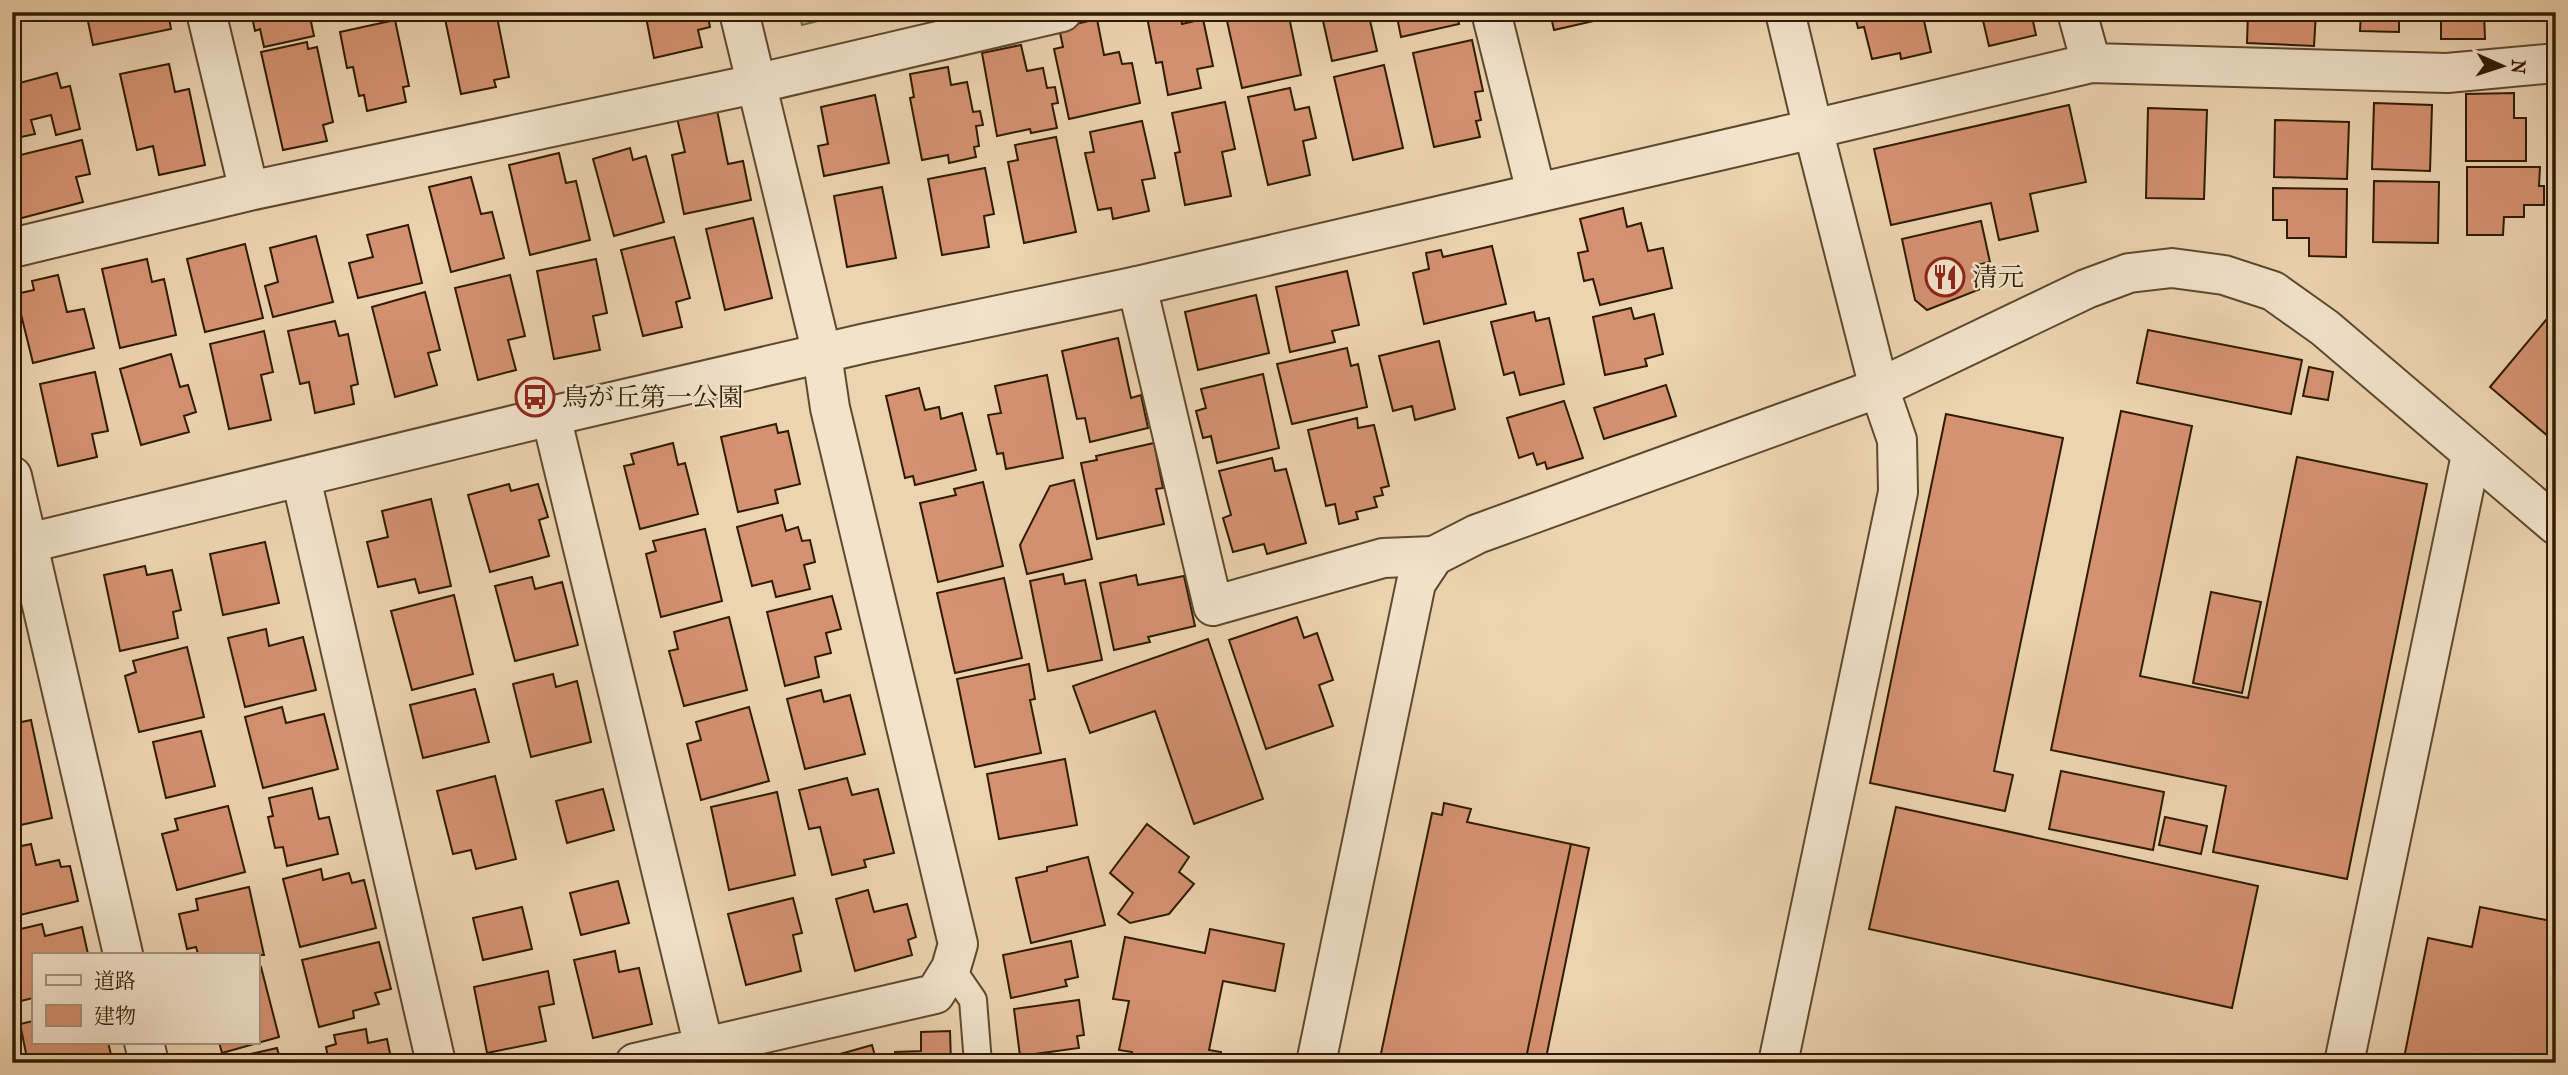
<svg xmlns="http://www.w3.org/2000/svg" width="2568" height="1075" viewBox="0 0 2568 1075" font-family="'IM FELL French Canon','Noto Serif JP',serif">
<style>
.green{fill:#bcbb88;stroke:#766b44;stroke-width:2}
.building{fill:#d59271;stroke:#2f1b01;stroke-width:2}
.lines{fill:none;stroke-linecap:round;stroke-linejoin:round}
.service-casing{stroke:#5e492d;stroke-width:30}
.minor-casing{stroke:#5e492d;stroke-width:42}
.tertiary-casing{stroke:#5e492d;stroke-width:42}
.service{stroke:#f3e3cc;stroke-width:26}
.minor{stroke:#f3e3cc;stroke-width:38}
.tertiary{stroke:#f3e3cc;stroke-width:38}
.labels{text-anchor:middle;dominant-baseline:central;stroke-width:5;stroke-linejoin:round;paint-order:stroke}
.poi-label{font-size:26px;fill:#2f1b01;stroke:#f3e3cc;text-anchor:start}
</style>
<rect width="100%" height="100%" fill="#ecd4b0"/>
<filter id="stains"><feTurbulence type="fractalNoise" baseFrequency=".00286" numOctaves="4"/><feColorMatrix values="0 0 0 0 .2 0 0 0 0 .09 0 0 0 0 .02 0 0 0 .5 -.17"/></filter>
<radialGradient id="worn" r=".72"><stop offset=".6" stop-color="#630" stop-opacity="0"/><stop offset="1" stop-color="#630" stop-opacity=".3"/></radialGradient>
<path class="green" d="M799,12H853L802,25Z"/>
<path class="building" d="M86,12H168L171,29L93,45Z
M251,12H309L314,36L264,47L260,29L255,31Z
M338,12H373L340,21Z
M454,12H496L509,77L494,80L496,87L461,94L444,14Z
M645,12H707L710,27L698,30L702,47L654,58Z
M1146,12H1180L1182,24L1203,19L1213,66L1197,69L1201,88L1168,95L1162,62L1156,63Z
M1225,12H1288L1301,75L1242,88Z
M1321,12H1368L1377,51L1332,61Z
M1396,12H1457L1459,24L1401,37Z
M1550,12H1620V15L1554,30Z
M1854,12H1922L1931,52L1901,59L1900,53L1872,59L1864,27L1858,28Z
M1981,12H2031L2036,35L1989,46Z
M2248,12H2316L2314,46L2247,43Z
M2361,12H2399V32L2360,31Z
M2441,12H2484L2485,39H2441Z
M1097,19L1104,55L1119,52L1122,64L1132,63L1140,103L1069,119L1054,49L1063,47L1059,28Z
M395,20L409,86L403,87L406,102L367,111L364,95L359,96L353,67L347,68L340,32Z
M1472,40L1483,91L1475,92L1481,120L1476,121L1480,137L1434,147L1413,53Z
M307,42L308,49L317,47L333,122L323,125L327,141L283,150L261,52Z
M1021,45L1027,71L1043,68L1047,88L1055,87L1058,103L1052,104L1057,128L1031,133L1030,129L997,136L982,53Z
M169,64L175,92L189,89L205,165L159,175L153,146L137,150L120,74Z
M1384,65L1403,148L1353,160L1334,77Z
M948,67L951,85L967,82L973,112L980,111L983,125L976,126L979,146L974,147L976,157L949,163L948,155L922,160L910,98L914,97L910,74Z
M57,73L61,88L70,86L80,129L56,135L51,115L31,120L35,134L12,139V85Z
M1290,88L1295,110L1309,107L1316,138L1303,141L1310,175L1268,185L1248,97Z
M2556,88V186H2555L2550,89Z
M2514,93V118H2526V161H2466V94Z
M875,95L889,163L824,176L818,146L828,144L821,107Z
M1225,102L1235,149L1222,152L1231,196L1185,205L1175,153L1180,152L1172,113Z
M2374,103L2432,105L2430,171L2372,169Z
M2069,105L2086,182L2030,194L2038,231L1999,240L1991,203L1891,225L1874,149Z
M2148,108L2207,110L2204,199L2146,198Z
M717,110L728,164L743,161L751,200L684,214L672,155L685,152L677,118Z
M2275,120L2349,122L2347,179L2274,177Z
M1142,121L1155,178L1142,180L1149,211L1113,219L1111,208L1098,210L1085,153L1094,152L1090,132Z
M1056,137L1076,232L1024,243L1008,162L1018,160L1015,145Z
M82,140L90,174L76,177L83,202L18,219L12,196V157Z
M630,148L633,160L646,156L664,222L614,236L593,159Z
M559,153L566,183L576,181L590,240L530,255L509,165Z
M2467,167H2540L2539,186H2544V205H2524V217H2504L2503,235H2467Z
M985,168L994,214L984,216L989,247L942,255L928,179Z
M471,177L481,214L492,212L504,258L451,272L429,187Z
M2374,181L2439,182L2438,243L2373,242Z
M882,187L896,258L847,267L834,196Z
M2273,188L2347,189L2346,257L2309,256V238H2287V220H2273Z
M1623,208L1627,227L1641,223L1648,251L1663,248L1672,288L1600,305L1593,279L1584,281L1578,253L1588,251L1580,219Z
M753,218L772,298L725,310L706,229Z
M1981,221L1990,262L1977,265L1983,288L1927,310L1915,300L1902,239Z
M408,225L422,283L358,298L349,263L373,257L367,235Z
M316,236L333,302L273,317L265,286L278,282L270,248Z
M674,237L690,298L676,302L682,327L643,336L621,250Z
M245,244L263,318L205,332L187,259Z
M1492,246L1506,304L1424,324L1413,273L1429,269L1426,253L1441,250L1443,257Z
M147,259L152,282L164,279L176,335L120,348L102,269Z
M596,259L607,313L593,316L600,350L554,359L537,271Z
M1347,271L1359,325L1332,331L1335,342L1290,352L1276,287Z
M58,275L67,312L84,309L94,348L33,363L16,294L34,290L32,281Z
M510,275L525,336L508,340L516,370L478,380L455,288Z
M425,292L440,350L428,353L437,385L395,397L372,307Z
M1256,295L1269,353L1198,370L1185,312Z
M1631,308L1634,319L1654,314L1663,354L1645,359L1647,366L1605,375L1593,317Z
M2556,308V443L2490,387Z
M1534,312L1536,321L1549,318L1564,384L1520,395L1514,372L1504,375L1491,322Z
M335,321L339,336L348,334L358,384L351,386L354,404L315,413L309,382L300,384L288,331Z
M2148,330L2302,360L2291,414L2137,383Z
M264,331L273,372L261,375L271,420L229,429L210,344Z
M1118,338L1131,398L1141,395L1148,428L1090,442L1085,418L1077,419L1062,351Z
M1439,341L1455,409L1415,420L1412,406L1393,411L1379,356Z
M1347,348L1351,366L1358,364L1367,407L1292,424L1277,364Z
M171,354L180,387L188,385L196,412L184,416L189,432L141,445L120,369Z
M2309,367L2333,372L2328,400L2303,396Z
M95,372L108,431L92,434L97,457L58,466L40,384Z
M1263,374L1279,448L1217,463L1211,436L1203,438L1196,411L1206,408L1201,389Z
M1047,375L1063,458L1006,469L1003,453L997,454L988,415L1001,413L995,386Z
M1666,385L1676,416L1604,439L1594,408Z
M919,388L925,410L939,407L941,419L962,413L976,470L915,485L913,476L905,478L886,396Z
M1564,401L1583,458L1547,469L1545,462L1537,465L1533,453L1519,458L1507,418Z
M2121,411L2192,426L2140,676L2248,698L2297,457L2427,484L2347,879L2213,852L2226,786L2051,750Z
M1946,414L2063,438L1994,771L2013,775L2005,811L1870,783Z
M1357,418L1358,428L1374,425L1389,486L1381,488L1383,495L1374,497L1377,507L1356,512L1358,519L1339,524L1335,504L1326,506L1308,430Z
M776,424L778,433L788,431L800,484L775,490L778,503L738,512L721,437Z
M673,443L678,465L685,463L698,514L640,529L624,466L634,464L631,454Z
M1154,443L1163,488L1156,489L1164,524L1097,539L1081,463L1097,460L1096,456Z
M1272,458L1275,471L1286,469L1306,543L1267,554L1264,544L1233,552L1223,518L1231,515L1219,471Z
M1074,480L1092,559L1027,574L1020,545L1050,486Z
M983,482L1003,566L938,582L920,503L956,495L954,489Z
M509,484L511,491L538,484L548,517L539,520L549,556L490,572L468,495Z
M431,499L451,586L419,593L415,579L378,587L367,542L388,537L382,511Z
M782,515L786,531L798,527L802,541L810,540L815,562L804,565L810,589L776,597L772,581L752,586L737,527Z
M705,529L722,601L661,617L646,554L656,551L653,541Z
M265,542L279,603L223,615L210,554Z
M145,566L147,575L172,570L181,610L173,612L178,638L120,651L104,575Z
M1063,574L1065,584L1085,580L1102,660L1048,671L1030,581Z
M1136,575L1138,585L1184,576L1195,626L1148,637L1150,642L1114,650L1100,583Z
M532,577L535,589L562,582L578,645L515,661L495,586Z
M1004,578L1022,658L955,673L937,593Z
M2211,592L2261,602L2242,693L2193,683Z
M454,595L473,674L412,690L391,611Z
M832,596L841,629L826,633L831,653L815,657L819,677L785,686L767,612Z
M729,617L747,690L684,706L669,651L678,649L674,632Z
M1297,617L1304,638L1317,633L1333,680L1319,685L1333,726L1266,749L1229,640Z
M266,629L269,646L303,637L316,690L245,707L228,638Z
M1208,639L1263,799L1194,824L1155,711L1090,733L1073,686Z
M187,647L204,717L139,732L125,676L136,672L133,661Z
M1029,664L1035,699L1030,700L1041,753L975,767L957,679Z
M553,674L556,687L577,681L591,742L531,757L513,684Z
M475,689L489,742L423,758L410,705Z
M821,690L824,702L850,695L865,754L805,769L787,699Z
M282,707L286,723L324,714L338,769L263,788L245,717Z
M749,707L769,781L701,800L687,744L701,740L696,722Z
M31,720L52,818L12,827V724Z
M201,731L215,786L166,798L153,742Z
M1065,759L1077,825L999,839L987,774Z
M2061,771L2164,792L2153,850L2049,829Z
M495,776L516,859L476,869L471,850L453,854L437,791Z
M847,778L852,795L878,789L894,853L864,860L866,867L832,875L820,827L809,829L799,790Z
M312,788L319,819L329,817L338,854L287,866L283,847L275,848L268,817L273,816L269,798Z
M603,789L614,830L567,843L556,801Z
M777,792L795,875L729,890L711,807Z
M1444,803L1471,809L1467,822L1571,844L1525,1063H1379L1432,813L1442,815Z
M228,806L245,872L177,890L162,834L178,830L175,819Z
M1896,807L2258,886L2232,1008L1869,929Z
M2165,817L2207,826L2201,854L2159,845Z
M1147,824L1189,857L1179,872L1194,884L1169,914L1130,923L1118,914L1133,893L1110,873Z
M31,844L36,865L59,860L61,867L70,866L78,901L12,917V848Z
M1571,844L1589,848L1545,1063H1525Z
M1088,857L1105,925L1031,943L1016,878L1047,871V867Z
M321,869L323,880L349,873L352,883L364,880L376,928L300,947L283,879Z
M618,881L629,923L581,935L570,893Z
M249,887L264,955L198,954L196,947L187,949L179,914L198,910L196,899Z
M868,890L874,912L907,904L916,937L908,940L912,955L855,971L836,899Z
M793,898L802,933L793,935L801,971L746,985L728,914Z
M522,907L532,949L483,960L473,918Z
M2480,907L2556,922V1063H2403L2428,938L2472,947Z
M42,924L45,936L82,927L88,954H33V998L17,1002L12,983V931Z
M1210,929L1284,944L1275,991L1223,981L1209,1050L1221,1052L1219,1063H1130L1132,1052L1119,1050L1129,1001L1113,999L1125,937L1205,953Z
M1071,941L1078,977L1065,980L1067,986L1011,998L1003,955Z
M379,942L391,989L375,993L379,1004L353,1011L354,1018L319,1027L302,960Z
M615,951L619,972L639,968L652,1024L593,1038L574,960Z
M261,967L279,1037L222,1053L219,1042H257V968Z
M548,971L554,1004L539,1007L546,1041L487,1053L474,987Z
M1079,1000L1084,1035L1077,1036L1079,1048L1020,1056L1014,1009Z
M33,1021V1042H108L113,1063H38L36,1056L27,1058L20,1024Z
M366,1029L368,1043L387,1039L392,1063H329L326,1047L336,1044L334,1035Z
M950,1031L951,1063H895V1052L921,1051V1032Z
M872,1045L877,1063H827L826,1058Z
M277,1048L281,1063H248L246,1055Z
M1091,1055L1092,1063H1021Z"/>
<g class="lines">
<defs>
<path id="service" d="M951,968L973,1000L978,1063"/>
<path id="minor" d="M206,12L249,191
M1491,12L1536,192
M2077,12L2091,63
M1813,129L2091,63L2447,73L2556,63
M12,248L249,191L755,84L1062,12
M1137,286L1213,606L1383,558L1434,556
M551,416L704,1047
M12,476L123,954
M301,478L436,1063
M144,1042L149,1063
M635,1063L935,994L951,968L958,944L830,408L822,354L739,12
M1778,1063L1898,492L1897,440L1879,388
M2344,1063L2471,455"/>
<path id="tertiary" d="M1785,12L1813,129L1879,388
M12,547L551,416L866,343L1137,286L1813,129
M1316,1063L1416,583L1434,556L1477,534L1879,388L2086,289L2129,273L2172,268L2224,275L2273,291L2325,328L2556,525"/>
</defs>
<use href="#service" class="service-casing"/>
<use href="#minor" class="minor-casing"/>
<use href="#tertiary" class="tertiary-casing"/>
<use href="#service" class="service"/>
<use href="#minor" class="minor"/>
<use href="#tertiary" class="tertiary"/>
</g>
<defs>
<symbol id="restaurant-ring" viewBox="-11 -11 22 22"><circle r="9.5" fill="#f3e3cc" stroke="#8f2418" stroke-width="1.5"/><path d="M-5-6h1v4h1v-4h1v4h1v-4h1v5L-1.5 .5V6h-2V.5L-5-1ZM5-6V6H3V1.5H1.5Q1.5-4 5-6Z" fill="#8f2418"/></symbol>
<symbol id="bus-ring" viewBox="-11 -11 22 22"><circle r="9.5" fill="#f3e3cc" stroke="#8f2418" stroke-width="1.5"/><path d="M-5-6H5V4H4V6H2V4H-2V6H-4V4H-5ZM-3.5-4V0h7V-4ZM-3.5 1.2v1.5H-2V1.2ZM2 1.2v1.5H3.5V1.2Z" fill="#8f2418"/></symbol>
</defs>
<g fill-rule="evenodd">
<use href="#restaurant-ring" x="1923" y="255" width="44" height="44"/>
<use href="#bus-ring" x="513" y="375" width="44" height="44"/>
</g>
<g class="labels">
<g class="poi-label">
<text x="1972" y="277">清元</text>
<text x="562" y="397">鳥が丘第一公園</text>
</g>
</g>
<rect width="2568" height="1075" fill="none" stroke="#ecd4b0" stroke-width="42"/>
<rect x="14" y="14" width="2540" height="1047" fill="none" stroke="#2f1b01" stroke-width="3.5"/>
<rect x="21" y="21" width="2526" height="1033" fill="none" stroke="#2f1b01" stroke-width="2"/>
<rect x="32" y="953" width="228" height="91" fill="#f3e3cc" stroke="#a5937b" stroke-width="2"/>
<rect x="46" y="975" width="35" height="10" fill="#f3e3cc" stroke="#a5937b" stroke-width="2"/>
<text x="94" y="988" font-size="21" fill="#2f1b01">道路</text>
<rect x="46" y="1005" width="35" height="21" fill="#d59271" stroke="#a5937b" stroke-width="2"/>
<text x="94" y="1023" font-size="21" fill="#2f1b01">建物</text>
<g transform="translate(2502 66) rotate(93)" stroke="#f3e3cc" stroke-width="5" paint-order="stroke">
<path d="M0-5L12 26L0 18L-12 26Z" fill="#2f1b01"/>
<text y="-10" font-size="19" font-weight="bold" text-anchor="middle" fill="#2f1b01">N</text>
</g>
<rect width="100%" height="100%" filter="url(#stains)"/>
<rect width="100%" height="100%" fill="url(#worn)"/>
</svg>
